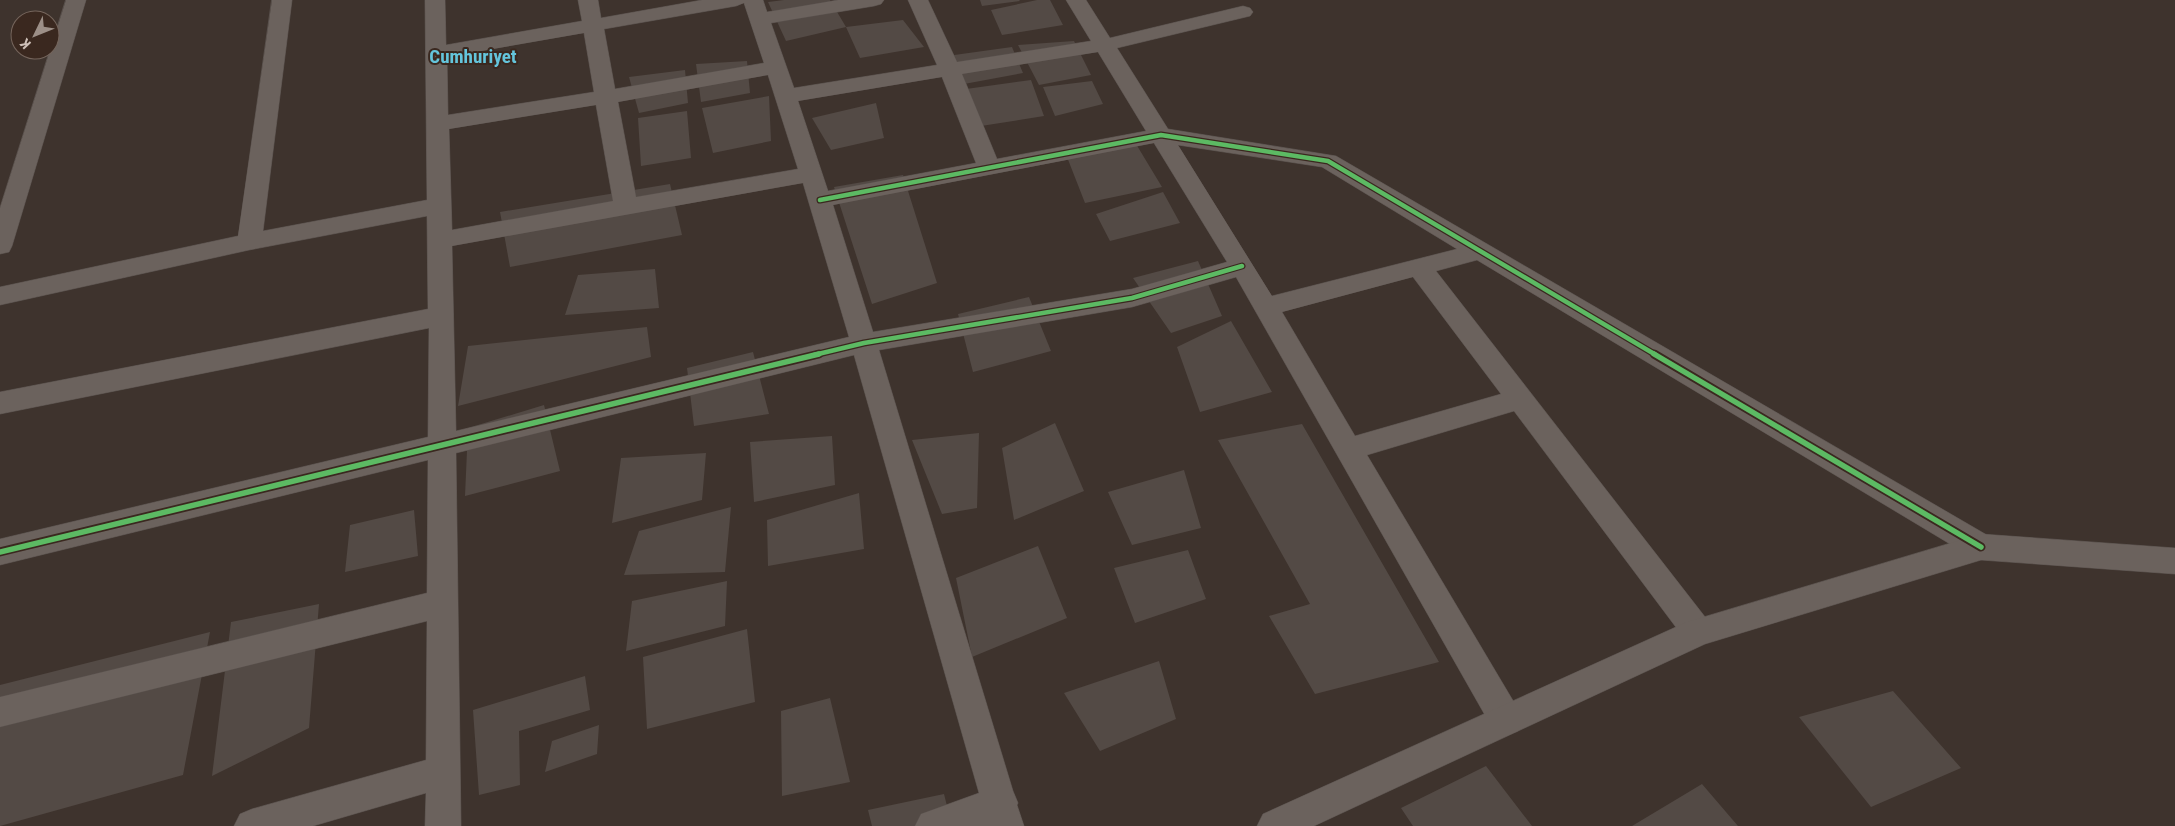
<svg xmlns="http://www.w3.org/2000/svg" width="2175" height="826" viewBox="0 0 2175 826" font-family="'Roboto Condensed',sans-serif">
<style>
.building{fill:#534a45}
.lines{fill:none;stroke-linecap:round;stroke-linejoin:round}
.minor-casing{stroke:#58504c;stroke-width:1}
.tertiary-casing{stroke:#58504c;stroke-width:1}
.minor{fill:#6b625d;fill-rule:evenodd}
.tertiary{fill:#6b625d;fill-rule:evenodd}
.cycleway-far1-casing{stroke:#3a281f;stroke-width:7}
.cycleway-casing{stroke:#3a281f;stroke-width:9}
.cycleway-far1{stroke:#5cba63;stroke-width:4.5}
.cycleway{stroke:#5cba63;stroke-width:5.5}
.labels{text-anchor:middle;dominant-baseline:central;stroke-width:4;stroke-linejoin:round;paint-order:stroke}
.far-district-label{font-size:19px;font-weight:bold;fill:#64c5dc;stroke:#3a281f}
</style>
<rect width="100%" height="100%" fill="#3e332d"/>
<path class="building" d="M784,0H830L846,27L786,41L768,2Z
M980,0H1019L1020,1L982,6Z
M1037,0H1050L1063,25L1002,35L991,10Z
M903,20L924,47L860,58L846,27Z
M1074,41L1091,75L1039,85L1018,45Z
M1012,47L1023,73L964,84L947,56Z
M747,61L750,93L701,102L696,64Z
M685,70L688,103L639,113L629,77Z
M1031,80L1044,116L981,126L966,89Z
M1092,81L1103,104L1055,116L1043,87Z
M769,96L771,141L713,153L702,108Z
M876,103L884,138L831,150L812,118Z
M687,111L691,158L641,166L638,118Z
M1136,144L1162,187L1085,203L1067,157Z
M903,175L937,283L872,304L834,187Z
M670,184L682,235L510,267L500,212Z
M1163,192L1180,223L1110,241L1096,214Z
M1198,261L1222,316L1171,333L1133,278Z
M655,269L659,308L565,315L578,275Z
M1029,297L1051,351L973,372L958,314Z
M1231,321L1272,392L1200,412L1177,347Z
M647,327L651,357L458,406L468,346Z
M753,352L769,414L694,426L687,368Z
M544,405L560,471L465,496L468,428Z
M1055,423L1084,491L1014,520L1002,448Z
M1302,424L1439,662L1315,694L1269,616L1310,604L1218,440Z
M979,433L977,508L942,514L912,440Z
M832,436L835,485L754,502L750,442Z
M706,453L702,500L612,523L621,458Z
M1184,470L1201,528L1132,545L1108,492Z
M859,493L864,549L768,566L767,520Z
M731,507L725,572L624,575L639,531Z
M414,510L418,556L345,572L350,525Z
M1038,546L1067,618L972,657L956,578Z
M1188,550L1206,599L1135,623L1114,568Z
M727,581L725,626L626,651L632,601Z
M319,604L309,728L212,776L231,622Z
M747,629L755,702L647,729L643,657Z
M210,632L183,775L0,826V685Z
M1159,661L1176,719L1100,751L1064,693Z
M585,676L590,710L519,731L520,785L479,795L473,710Z
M1893,691L1961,768L1871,807L1799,717Z
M830,698L850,782L782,796L781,711Z
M599,725L597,754L545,772L552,741Z
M1486,766L1532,826H1413L1401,808Z
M1702,784L1738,826H1632Z
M944,794L952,826H872L868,810Z"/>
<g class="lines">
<defs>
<path id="minor" d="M272,0H292L263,231L427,200L425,0H445L446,45L582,21L578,0H598L601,18L702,0H763L767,12L838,0H884L881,4L874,6L771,23L794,88L937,65L908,0H928L957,62L1091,41L1066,0H1086L1110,38L1243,6L1250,8L1253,12L1250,16L1117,48L1168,129L1336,156L1992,538L1996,547L1992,556L1981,560L1970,556L1477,260L1436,271L1709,622L1714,632L1709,642L1698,646L1687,642L1514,411L1367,455L1518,709L1523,720L1518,731L1506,736L1494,731L1236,277L1132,307L879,350L1013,791L1018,803L1017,805L1024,826H915L921,814L979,793L854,355L456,453L461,826H425L426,793L313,826H234L240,814L252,809L426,760L427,621L0,727V697L427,593L428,460L0,565V539L428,437L429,328L0,414V392L428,309L427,216L249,250L0,305V287L238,236ZM744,3L764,63L615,89L604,29L736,6ZM584,33L594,92L448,115L447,57ZM1098,52L1146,131L997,159L962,74ZM768,75L798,169L636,197L618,102ZM942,77L976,163L828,191L798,101ZM596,105L613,201L452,230L449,129ZM1154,143L1227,262L1132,289L873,332L833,205ZM1178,145L1322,167L1457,249L1272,296ZM803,183L849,337L456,431L452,246ZM1413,277L1501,394L1355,436L1282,312Z"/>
<path id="tertiary" d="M66,0H86L12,246L9,252L0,254V208Z
M1981,534L2175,548V574L1981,560L1705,644L1314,826H1257L1263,814L1687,622Z"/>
</defs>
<use href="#minor" class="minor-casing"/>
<use href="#tertiary" class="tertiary-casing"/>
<use href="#minor" class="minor"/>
<use href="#tertiary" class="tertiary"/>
<defs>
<path id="cycleway-far1" d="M820,200L1161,135L1328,161L1656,355
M814,355L864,343L1132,298L1242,266"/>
<path id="cycleway" d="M1654,354L1981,547
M0,552L819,354"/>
</defs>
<use href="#cycleway-far1" class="cycleway-far1-casing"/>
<use href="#cycleway" class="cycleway-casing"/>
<use href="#cycleway-far1" class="cycleway-far1"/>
<use href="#cycleway" class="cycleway"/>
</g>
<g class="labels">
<g class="far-district-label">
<text x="473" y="56">Cumhuriyet</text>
</g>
</g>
<g transform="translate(35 35) rotate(227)"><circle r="24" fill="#3a281f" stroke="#75655c"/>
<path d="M0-4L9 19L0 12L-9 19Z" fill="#9c8f87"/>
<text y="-8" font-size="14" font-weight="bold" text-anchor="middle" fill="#cec0b8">K</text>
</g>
</svg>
